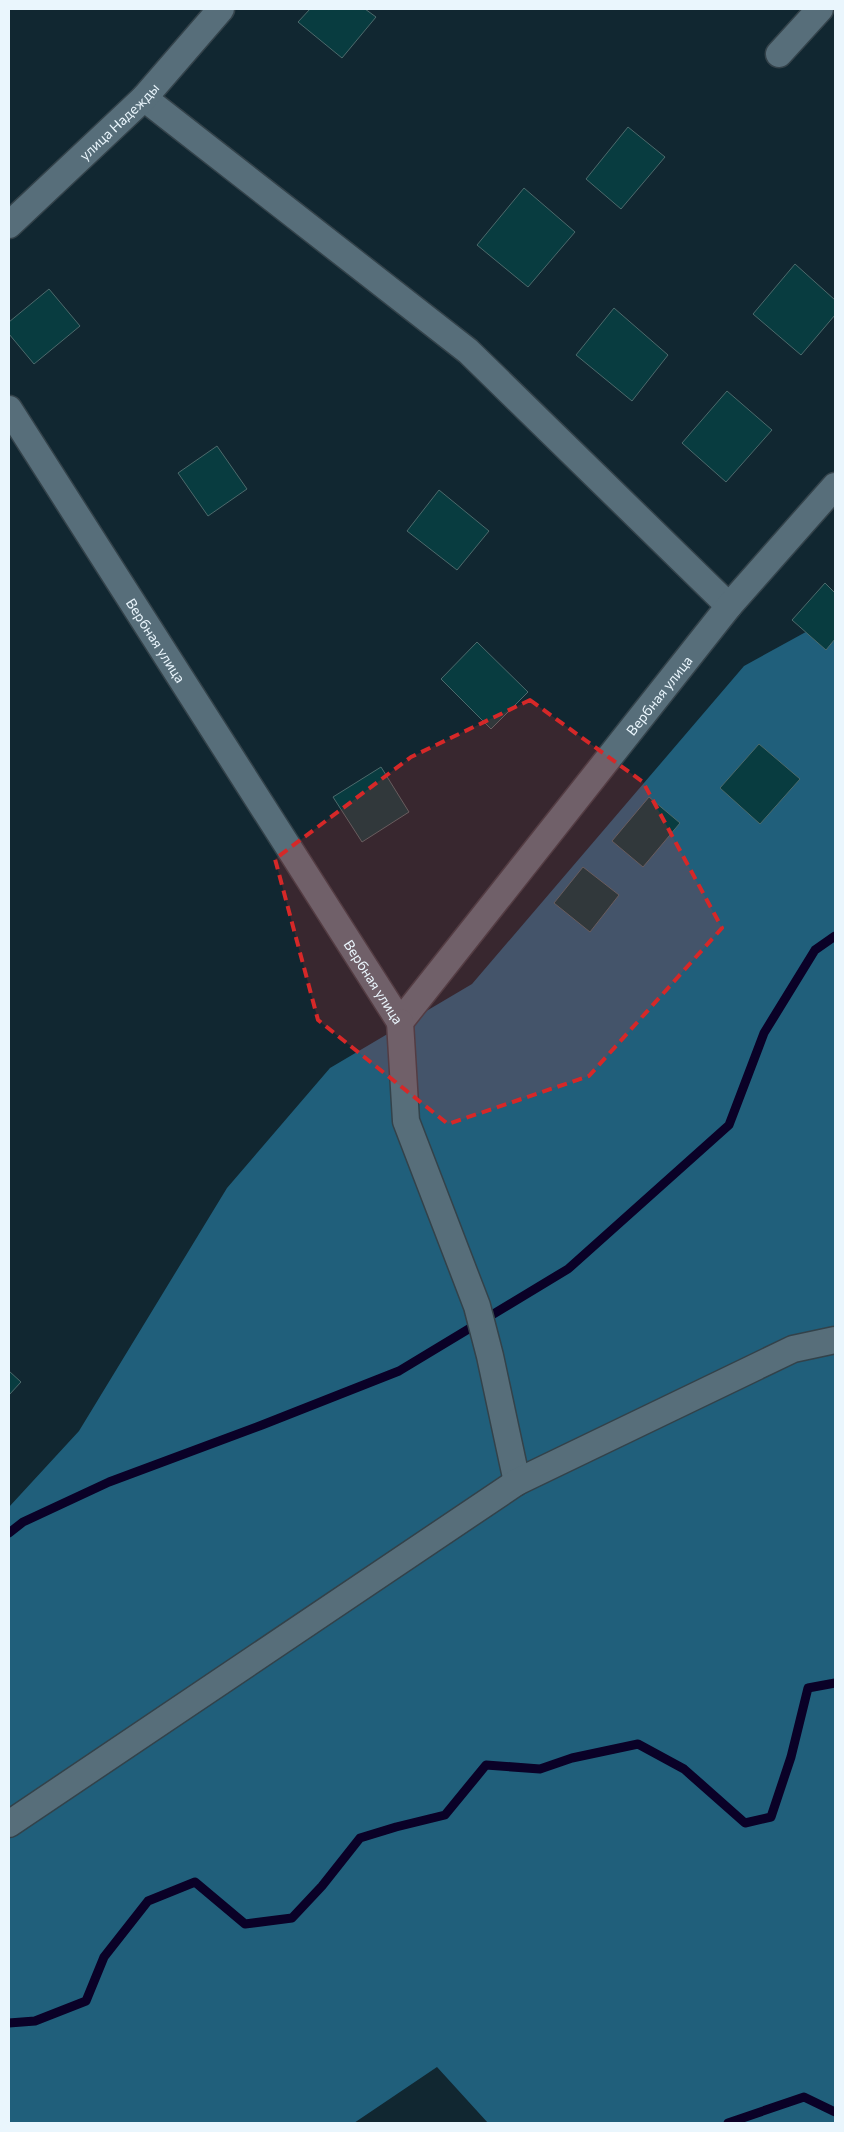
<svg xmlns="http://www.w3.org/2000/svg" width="844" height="2132" viewBox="0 0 844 2132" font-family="Commissioner,sans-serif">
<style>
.forest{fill:#205f7b}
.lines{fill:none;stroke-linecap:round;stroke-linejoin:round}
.stream{stroke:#0a0127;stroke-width:9}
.building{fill:#083c40;stroke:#4d6a6c}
.minor-casing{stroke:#33424a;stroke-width:29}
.minor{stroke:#576e7a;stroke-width:26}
.marked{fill:#d62828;fill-opacity:0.2;stroke:#d62828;stroke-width:4;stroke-dasharray:10 6;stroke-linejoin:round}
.labels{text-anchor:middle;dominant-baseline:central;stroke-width:4;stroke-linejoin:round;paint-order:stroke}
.street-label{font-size:14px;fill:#eaf6fd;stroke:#060e13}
</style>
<rect width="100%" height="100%" fill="#112731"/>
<path class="forest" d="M835,616V2123H488L437,2067L354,2123H9V1507L79,1431L227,1188L330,1068L472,984L744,666Z"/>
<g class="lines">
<path class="stream" d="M9,1533L23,1522L109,1482L262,1425L399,1371L568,1269L729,1125L764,1033L815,950L835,936
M9,2023L35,2021L86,2001L104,1957L148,1901L195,1882L245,1924L292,1918L322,1886L360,1838L396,1827L445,1815L486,1765L540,1769L572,1758L638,1744L684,1769L745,1823L771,1817L791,1757L808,1688L835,1683
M728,2123L804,2097L835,2112"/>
</g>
<path class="building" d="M310,9H365L376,17L342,58L298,22Z
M628,127L665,157L621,209L586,179Z
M524,188L575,232L528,287L477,245Z
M795,264L835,300V315L801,355L753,314Z
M49,289L80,326L34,364L9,334V322Z
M614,308L668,355L632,401L576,355Z
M727,391L772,430L726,482L682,443Z
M217,446L247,489L208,516L178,473Z
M439,490L489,531L457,570L407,531Z
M825,583L835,593V639L826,650L792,620Z
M477,642L528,692L491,729L441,679Z
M759,744L800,779L760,824L720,788Z
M381,767L409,812L362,842L333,797Z
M649,797L680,823L643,867L612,841Z
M583,867L619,895L590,932L554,903Z
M9,1371L21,1382L9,1395Z"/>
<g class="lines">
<defs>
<g id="minor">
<path d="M779,54L820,9"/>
<path d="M144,98L468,351L729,606"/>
<path id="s1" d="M9,225L144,98L221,9"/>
<path id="s2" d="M9,409L400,1022L729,606L835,486"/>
<path d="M400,1022L406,1121L477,1306L490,1356L517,1482"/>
<path d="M9,1824L517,1482L793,1349L835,1340"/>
</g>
</defs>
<use href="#minor" class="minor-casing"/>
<use href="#minor" class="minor"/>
</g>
<path class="marked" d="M530,700L643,782L722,928L589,1076L448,1124L318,1020L275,859L411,757Z"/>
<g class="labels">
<g class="street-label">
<text stroke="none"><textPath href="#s1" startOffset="151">улица Надежды</textPath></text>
<text stroke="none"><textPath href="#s2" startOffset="274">Вербная улица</textPath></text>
<text stroke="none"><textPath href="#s2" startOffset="1144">Вербная улица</textPath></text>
<text stroke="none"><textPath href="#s2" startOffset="679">Вербная улица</textPath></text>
</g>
</g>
<rect width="844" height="2132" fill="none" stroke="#eaf6fd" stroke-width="20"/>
</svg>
